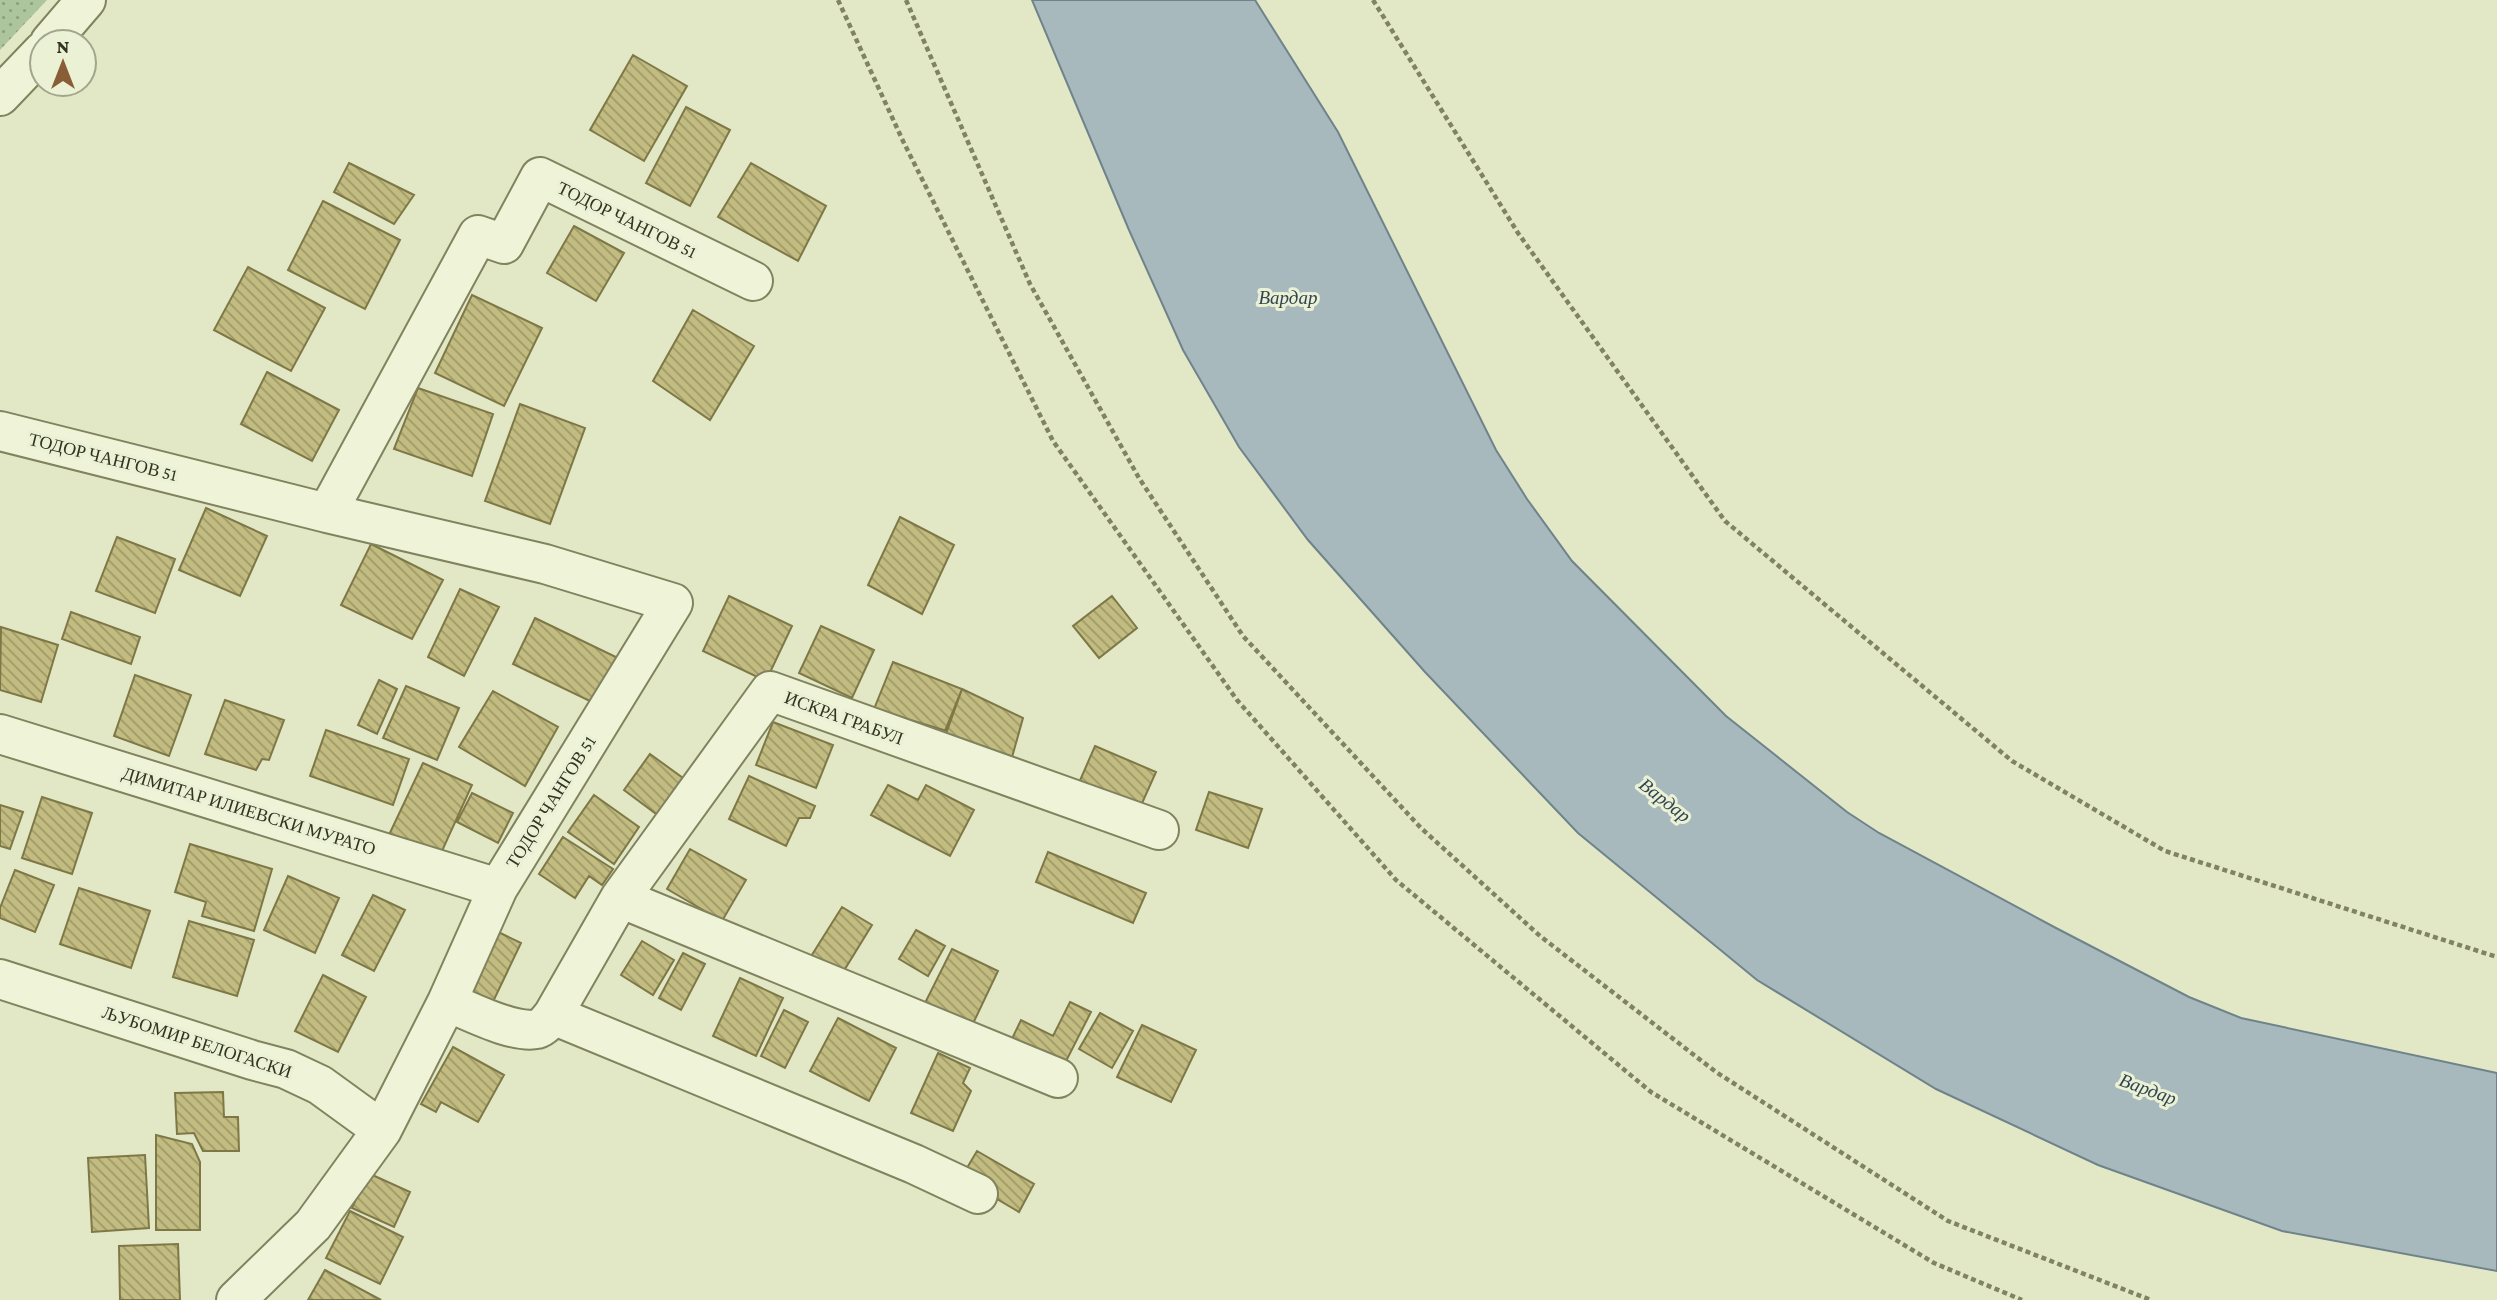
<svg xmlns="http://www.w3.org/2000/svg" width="2497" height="1300" viewBox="0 0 2497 1300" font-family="'Crimson Pro',serif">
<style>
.grass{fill:url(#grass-dots)}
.water{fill:#a7b9bd;stroke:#6f838a;stroke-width:2}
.building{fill:url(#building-back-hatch);stroke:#7e7847;stroke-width:2}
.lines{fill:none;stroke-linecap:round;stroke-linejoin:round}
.minor-casing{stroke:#81825e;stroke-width:42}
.path{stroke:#81825e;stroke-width:4.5;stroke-dasharray:5 3.5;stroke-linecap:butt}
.minor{stroke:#eff4d8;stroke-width:38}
.labels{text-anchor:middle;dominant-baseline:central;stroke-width:6;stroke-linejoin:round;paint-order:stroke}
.street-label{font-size:18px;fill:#343320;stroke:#ebf1d5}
.water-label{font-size:19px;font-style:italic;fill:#314452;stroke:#ebf1d5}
</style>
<defs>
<pattern id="grass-dots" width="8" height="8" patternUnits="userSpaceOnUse" patternTransform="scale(1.75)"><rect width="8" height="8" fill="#acc59c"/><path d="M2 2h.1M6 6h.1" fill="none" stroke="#8da17f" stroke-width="1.8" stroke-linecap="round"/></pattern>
<pattern id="building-back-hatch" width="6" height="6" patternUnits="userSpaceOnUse" patternTransform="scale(1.75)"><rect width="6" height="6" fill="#c2bc81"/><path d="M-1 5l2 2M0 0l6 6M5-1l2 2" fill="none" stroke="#9e9969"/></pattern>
</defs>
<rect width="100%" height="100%" fill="#e2e8c6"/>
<path class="grass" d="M0,0H47L0,50Z"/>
<path class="water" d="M1032,0H1255L1338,132L1496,450L1527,499L1572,561L1726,716L1847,812L1879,833L2056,928L2189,997L2241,1018L2497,1073V1271L2282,1231L2098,1165L1936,1089L1757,980L1578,833L1425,672L1308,540L1239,447L1183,350L1129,230Z"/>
<path class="building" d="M633,55L687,86L644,161L590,130Z
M686,107L730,130L690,206L646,183Z
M349,163L414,195L394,224L334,192Z
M751,163L826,206L798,261L718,217Z
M323,201L400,240L365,309L288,270Z
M574,226L624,253L596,301L547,273Z
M248,267L325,308L291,371L214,330Z
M472,295L542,328L504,406L435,373Z
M693,310L754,346L710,420L653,381Z
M267,372L339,410L312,461L241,424Z
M418,388L493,414L472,476L394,449Z
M520,404L585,428L550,524L485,501Z
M206,508L267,536L240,596L179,570Z
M900,517L954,545L922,614L868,585Z
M117,537L175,559L155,613L96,591Z
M371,544L443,580L412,639L341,605Z
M460,589L499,607L464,676L428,657Z
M729,596L792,626L766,681L703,651Z
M1112,596L1137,628L1099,658L1073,626Z
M71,612L140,637L131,664L62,639Z
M535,618L620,659L598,705L513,664Z
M821,626L874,650L852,698L799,673Z
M1,627L58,645L41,702L0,690Z
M893,662L962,689L947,731L874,709Z
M135,675L191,695L169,756L114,736Z
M379,680L397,689L377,734L358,725Z
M406,686L459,708L437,760L383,738Z
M962,689L1023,718L1009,768L940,743Z
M493,691L558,727L525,786L459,747Z
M225,700L284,720L269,760L262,759L256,770L205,754Z
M773,722L833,745L816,788L756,765Z
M326,730L409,759L393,805L310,776Z
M1095,746L1156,772L1139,810L1078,785Z
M650,754L694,786L667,822L624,790Z
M423,763L472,785L437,862L387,839Z
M749,776L815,806L810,818H799L786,846L729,819Z
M888,785L918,800L926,785L974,810L950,856L871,815Z
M1209,792L1262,809L1248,848L1196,830Z
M472,793L513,813L498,843L457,822Z
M594,795L639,827L614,864L568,832Z
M42,797L92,813L72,874L22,858Z
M0,805L23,812L10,849L0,846Z
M563,837L613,869L602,885L589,876L575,898L539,874Z
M190,844L272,869L254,931L202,916L206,902L175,892Z
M690,849L746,880L722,921L667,889Z
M1048,852L1146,893L1133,923L1036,882Z
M15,870L54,885L35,932L0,918V908Z
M288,876L339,898L315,953L264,930Z
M79,888L150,911L131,968L60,944Z
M373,895L405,910L374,971L342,955Z
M842,907L872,925L840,977L810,958Z
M189,921L254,940L237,996L173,977Z
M916,930L945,946L928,976L899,959Z
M496,931L521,943L490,1008L465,997Z
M642,941L674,960L653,995L621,975Z
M952,949L998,971L969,1032L922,1009Z
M683,953L705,964L681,1010L659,998Z
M323,975L366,997L338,1052L295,1031Z
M740,978L783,998L756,1056L713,1036Z
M1070,1002L1091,1012L1059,1075L1007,1049L1021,1020L1053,1036Z
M784,1010L808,1022L785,1068L761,1056Z
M1100,1013L1133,1031L1112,1068L1079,1049Z
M838,1018L896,1048L869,1101L810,1071Z
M1142,1025L1196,1050L1171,1102L1117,1077Z
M453,1047L504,1075L478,1122L441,1102L436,1112L421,1104Z
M938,1053L970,1068L963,1083L971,1091L953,1131L911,1113Z
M223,1092L224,1117H238L239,1151H203L194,1133L177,1134L175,1093Z
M156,1135L192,1144L200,1162V1230H156Z
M977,1151L1034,1184L1019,1212L961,1178Z
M145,1155L149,1228L92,1232L88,1158Z
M368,1173L410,1192L394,1227L352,1208Z
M350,1211L403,1237L380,1284L326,1258Z
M178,1244L180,1300H120L119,1246Z
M325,1270L381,1300H308Z"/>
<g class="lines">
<defs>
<path id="minor" d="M50,42L86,0
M0,96L42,52
M0,431L327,513
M0,734L498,888
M620,898L1058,1078
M0,979L252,1060L286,1069L320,1085L382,1130
M447,1002C470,1011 513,1034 537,1029C544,1027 549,1020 553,1015L620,898L770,691L1159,830
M553,1015L914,1164L978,1194
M236,1300L313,1225L382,1130L447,1002L498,888L673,603L545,564L327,513L478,235L504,244L540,177L753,281"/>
</defs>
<use href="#minor" class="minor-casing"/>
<path class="path" d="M838,0L903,141L1053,441L1237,700L1396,880L1651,1092L1934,1263L2022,1300
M906,0L1030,284L1139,478L1243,636L1421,828L1540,936L1716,1072L1948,1221L2151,1300
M1373,0L1518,233L1725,521L2012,761L2165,851L2497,957"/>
<use href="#minor" class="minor"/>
</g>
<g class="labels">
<g class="street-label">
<text transform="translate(627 220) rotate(26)">ТОДОР ЧАНГОВ 51</text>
<text transform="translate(103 457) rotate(14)">ТОДОР ЧАНГОВ 51</text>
<text transform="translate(844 718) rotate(20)">ИСКРА ГРАБУЛ</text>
<text transform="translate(551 802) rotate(-58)">ТОДОР ЧАНГОВ 51</text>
<text transform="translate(249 811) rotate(17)">ДИМИТАР ИЛИЕВСКИ МУРАТО</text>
<text transform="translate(197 1042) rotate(18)">ЉУБОМИР БЕЛОГАСКИ</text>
</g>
<g class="water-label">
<text x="1288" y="297">Вардар</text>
<text transform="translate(1665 800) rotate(38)">Вардар</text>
<text transform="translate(2148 1089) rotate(20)">Вардар</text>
</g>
</g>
<g transform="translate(63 63)"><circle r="33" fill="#ebf1d5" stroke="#a2a58d" stroke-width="2"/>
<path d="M0-5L12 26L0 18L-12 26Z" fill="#895e36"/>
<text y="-10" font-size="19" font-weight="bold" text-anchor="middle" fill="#343320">N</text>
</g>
</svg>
